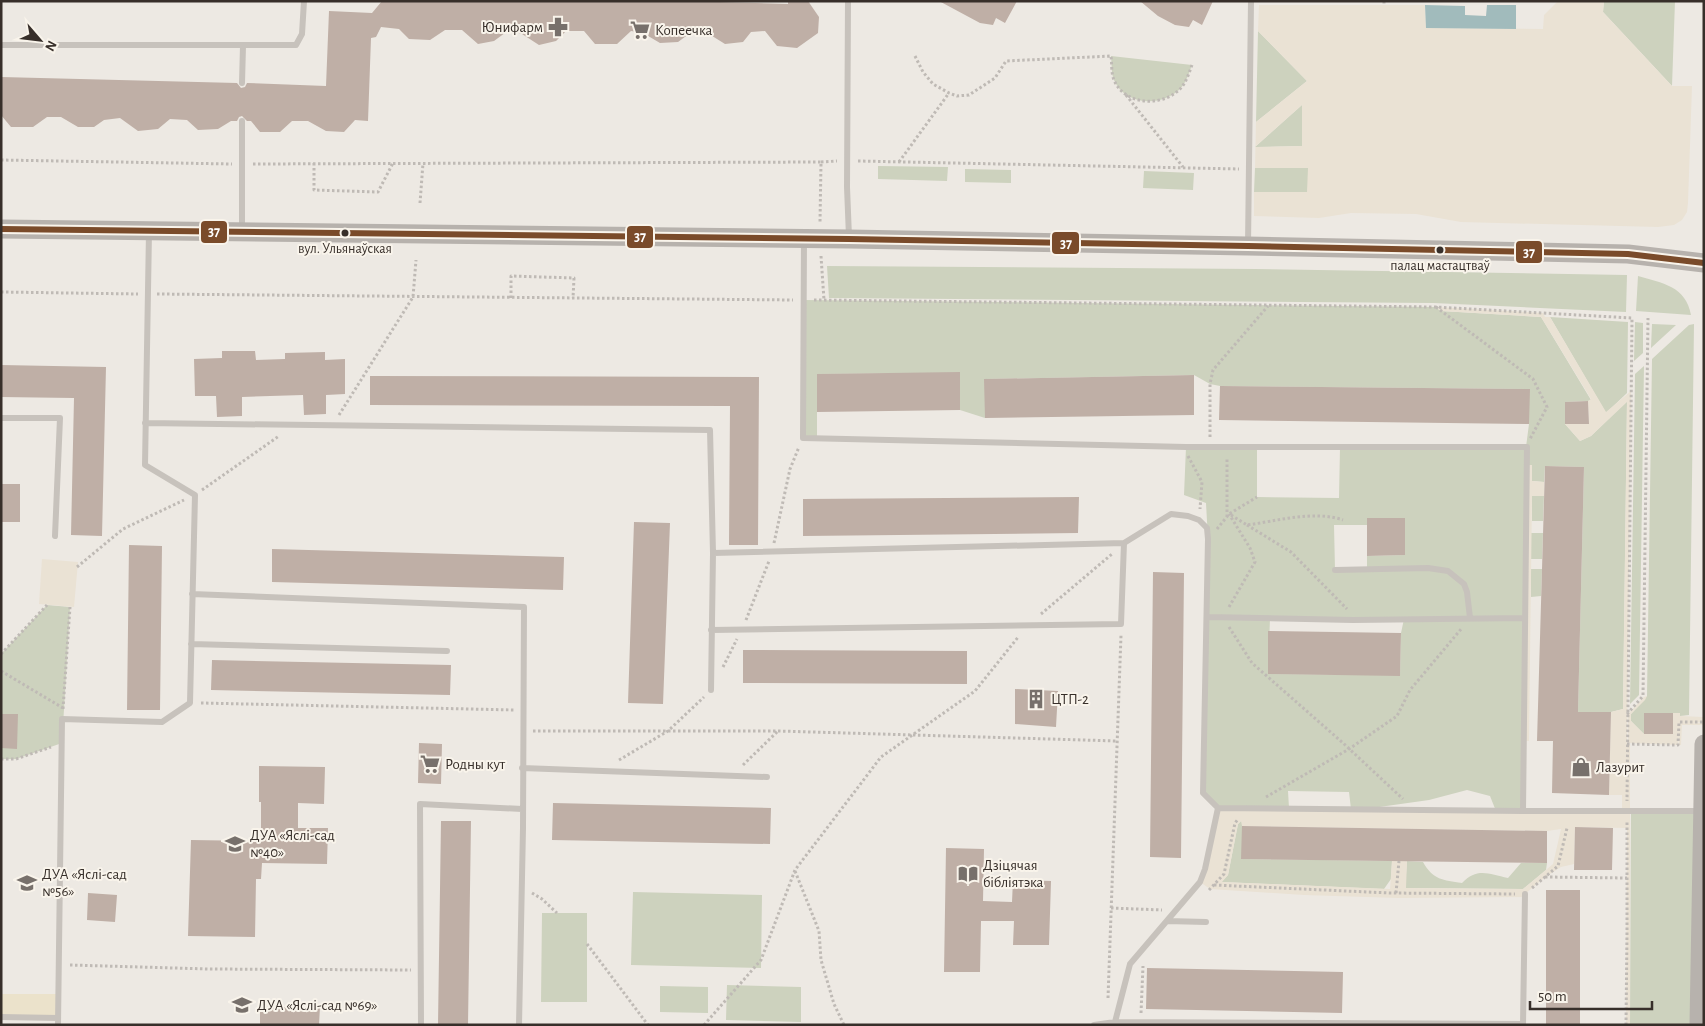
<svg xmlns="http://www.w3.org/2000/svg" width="1705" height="1026" viewBox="0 0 1705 1026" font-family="'Alegreya Sans',sans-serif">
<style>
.green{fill:#cdd2be;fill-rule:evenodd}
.sand{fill:#ebe2cb}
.plaza{fill:#eae2d4;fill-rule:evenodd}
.water{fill:#a1bbbc}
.building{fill:#bfafa6}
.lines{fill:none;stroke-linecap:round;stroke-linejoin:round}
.path{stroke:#bfbab5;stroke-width:3;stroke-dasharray:2.5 2.5;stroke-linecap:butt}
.lane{stroke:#c7c2bc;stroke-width:6}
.secondary{stroke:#b7b2ad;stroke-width:19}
.bus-1-casing{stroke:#f9f4eb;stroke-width:10}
.bus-1{stroke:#7a4b2a;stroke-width:6}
.bus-dot{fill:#372f2a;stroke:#f9f4eb;stroke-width:2}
.labels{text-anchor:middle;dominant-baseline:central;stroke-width:4;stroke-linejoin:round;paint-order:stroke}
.bus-label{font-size:14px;fill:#372f2a;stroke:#f9f4eb}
.poi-label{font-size:15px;fill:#372f2a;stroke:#f9f4eb;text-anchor:start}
.line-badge{stroke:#f9f4eb;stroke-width:2}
.badge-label{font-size:14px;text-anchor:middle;font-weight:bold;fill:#fff}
</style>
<rect width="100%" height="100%" fill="#ede9e3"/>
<path class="green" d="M1604,1H1675L1672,86L1603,12Z
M1258,31L1307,81L1256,122Z
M1111,57V56L1192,65C1189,73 1186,83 1180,89C1162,107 1125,106 1114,80C1111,73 1112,63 1111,57Z
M1303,104L1302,146L1255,147Z
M878,166L948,167L947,181L878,179Z
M1255,168H1308V192H1254Z
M965,169L1011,170V183L965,182Z
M1144,171L1194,173L1193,190L1143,188Z
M827,266L1255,269L1627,275L1626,312L1433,303L829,298Z
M1638,276C1662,283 1686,286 1691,315L1636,311Z
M804,300L1435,307L1441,311L1541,317L1591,400L1588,401L1565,402V424L1580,441L1591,436L1627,401L1623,709L1611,712H1578L1584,467L1545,466L1544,482L1532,481V465L1523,811H1496L1490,796L1467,790L1429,800L1365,809H1351L1349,792L1288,791L1289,808H1218L1203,793L1208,539L1206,503L1184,495L1186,447L1257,446V497L1339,498L1340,448L1526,447L1529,424V389L1220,386L1210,384L1194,375L985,379V418L960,410L959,373L817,374V438H803ZM1367,518H1404L1405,555L1367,556V569L1335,570L1334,525H1367ZM1270,618L1404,619L1401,633L1400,675L1268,674Z
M1550,317L1628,322L1627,393L1606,413Z
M1635,322L1643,323V353L1634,361Z
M1652,324L1676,325L1651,348Z
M1694,324L1689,715L1680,716L1679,713H1644V734L1631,721V714L1647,696L1652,359L1689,325Z
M1644,366L1639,695L1630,704L1635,374Z
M1532,496H1544L1543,521H1532Z
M1531,533H1543L1542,559H1531Z
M1531,569H1542L1541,596L1531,597Z
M47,605L70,607L62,743L16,759H1V654Z
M1631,810L1703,811L1699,1025H1630Z
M1242,820V859L1392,861L1391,879L1384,889L1221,882L1228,875L1238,824Z
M1407,861L1423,862C1433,880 1443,880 1462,883C1477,867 1489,874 1508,878L1521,863H1547L1546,870L1523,889L1405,888Z
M633,892L762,895L761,968L631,965Z
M542,913H587V1002H541Z
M727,985L801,987V1022L726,1020Z
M660,986L708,987V1013L660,1012Z"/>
<path class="sand" d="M1,994H58V1018L1,1017Z"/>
<path class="plaza" d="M1558,1H1604L1603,12L1672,86H1692L1688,203L1687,212L1682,220L1674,225L1658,227L1461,222L1416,214L1351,213L1319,218L1254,216V192H1307L1308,168H1255L1256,122L1307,81L1258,31L1259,5H1425L1426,28L1543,29L1544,15ZM1302,105V146L1256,147V146Z
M1435,307L1543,313L1545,317H1550L1606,412L1631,391L1627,744L1630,745V1025H1626L1627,828L1575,827L1574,864L1561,867L1545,877L1525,894V897L1398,898L1304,895L1210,889L1200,882L1218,808L1622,810V795H1609L1611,712L1623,709L1627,402L1591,436L1580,441L1565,424H1589L1588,401L1591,399L1541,317L1441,311ZM1241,821L1242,826L1547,831L1561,829L1553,864L1523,889L1406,888L1407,861H1392L1390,889L1222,882L1228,875L1238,824Z
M1526,465H1532V481L1544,482V496H1532L1529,741H1524Z
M42,559L78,562L74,607L39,604Z
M1647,696L1645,700L1631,714V721L1644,734H1673V713H1680V716L1703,717V722H1693L1703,723V725H1682L1681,745H1679V736L1678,745L1628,743V714L1644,697Z"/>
<path class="water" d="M1425,5L1465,6V15L1486,16L1487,5H1516V29L1426,28Z"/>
<path class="building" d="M382,1H685L788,4V1H808L819,17L818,33L797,48L777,46L765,31L751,32L743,42L725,44L709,34L693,31L678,42L660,43L643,33L631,31L617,44H595L584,31H566L556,41L539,45L522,34L509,30L494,41L478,44L462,30H445L430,40L409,39L399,29L381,27L376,37L371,38L368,121L355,120L344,132L326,131L308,121H292L280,132H260L251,121H247L242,116L239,117L237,121H231L218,129L198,130L187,120L170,119L158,129L138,131L120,118L104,120L94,127H78L61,117H47L33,127H11L1,115V77L237,83L241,88L245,87L247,83L326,86L329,11L372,13Z
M939,1H1017L1005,23L996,18L993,25L980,23Z
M1140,1H1213L1202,25L1193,20L1189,27L1175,25L1158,16Z
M222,351H255L256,360L285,359V353L325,352V360L345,359V394L326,395V414L304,415L303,395L242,397V416L217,417L216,396H195L194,359L222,358Z
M1,365L106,367L102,536L71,535L74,398L1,397Z
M960,372V410L817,412V374Z
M1194,375V415L985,418L984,379Z
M370,376L759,377L758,545H729L730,406L370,405Z
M1220,386L1530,389L1529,424L1219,420Z
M1588,401L1589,424H1565V402Z
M1545,466L1584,467L1578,712H1611L1609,795L1552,793L1553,741H1537Z
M1,484H20V522H1Z
M1079,497L1078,533L803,536V499Z
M1367,518H1405V555L1367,556Z
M634,522L670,523L663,704L628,703Z
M129,545L162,546L160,710H127Z
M272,549L564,557L563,590L272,582Z
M1153,572L1184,573L1181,858L1150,857Z
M1268,631L1401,633L1400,676L1268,674Z
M743,650L967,651V684L743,683Z
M212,660L451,665L450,695L211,690Z
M1015,689L1058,691L1056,727L1015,724Z
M1644,713H1673V734H1644Z
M1,714H18L17,749L1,748Z
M419,743L442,744L441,784L418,783Z
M259,766L325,767L324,804L298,803V828H328L327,864L262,863L261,879H256L255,937L188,936L191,840L261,841V802H259Z
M553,803L771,808L770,844L552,840Z
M441,821H471L468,1025H438Z
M1242,826L1547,831V863L1241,859Z
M1575,827L1613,828L1612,870H1574Z
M946,848L984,849L983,901L1012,902L1013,880L1051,881L1049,945H1013L1014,921H981L980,972H944Z
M1546,890H1580V1025H1546Z
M88,893L117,895L115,922L87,920Z
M1147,968L1343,972L1342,1013L1146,1009Z
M260,1007H320L319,1025H260Z"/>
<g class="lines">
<path class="path" d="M1384,1V5
M915,56L923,72L933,84L949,93L957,96L969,95L995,78L1006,61L1111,56C1112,63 1111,73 1114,80C1125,106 1162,107 1180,89C1186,83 1189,73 1192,65
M1126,95L1183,167
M1,160L232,164
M858,161L1239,169
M821,162L837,161
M899,162L949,93
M314,163V190L378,192L393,163
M253,164L821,162L820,222
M420,203L423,163
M821,256L824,300
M1,292L138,294
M157,294L793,300
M511,298V276L574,278L573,298
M814,300L1435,307L1632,318L1627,801
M1436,307L1533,379L1547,407L1530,439
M339,415L413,297L416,260
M1210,437V384L1213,370L1268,306
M1188,456L1202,482L1200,509
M202,490L279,436
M1231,515L1247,525C1277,521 1314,510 1343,520
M1227,517V457
M1247,525L1291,552L1347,609
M1217,529L1229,514L1257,497
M774,543L790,469L799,447
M77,567L123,529L184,500
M1229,607L1255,562L1250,548L1229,514
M1041,614L1112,554
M746,620L769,561
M1229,627L1252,663L1343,743L1403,799
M1,654L47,605
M723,667L737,639
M1,671L63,708
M201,703L514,710
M63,709L70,607
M1627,714L1643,696L1648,318
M533,731H778L1117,741
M1627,744L1678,745L1679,722H1704
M1,759H16L51,747
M619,760L668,731L704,697
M743,765L778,731
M1266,797L1349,749L1397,716L1410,690L1462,628
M795,871L819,931L821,960L834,1004L844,1025
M1545,877L1627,878
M1214,885L1390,893L1515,894
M1532,888L1558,866L1567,828
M1209,890L1224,874L1235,823L1238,819
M532,893L542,899L557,913
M1396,893L1399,861
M1111,908L1162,910
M587,944L648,1025
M70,965L209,969L411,970
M1108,998L1121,635
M1141,1013L1143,966
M704,1025L761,960L795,870L881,757L975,691L1019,636
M1626,1025L1627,932V822"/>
<path class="lane" d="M848,1L847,187L849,237
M1,45H296L302,34L304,1
M242,83L243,46
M242,231V121
M804,239L803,438L1186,447H1527L1523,811
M1248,245L1251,1
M1,418H60L55,536
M145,423L710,430L713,553L1124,543L1171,514L1188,516L1199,520L1207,528L1208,539L1203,793L1218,808L1523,811H1702
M1335,570L1428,568L1448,571L1464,584L1467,592L1470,618
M192,594L524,607L523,828L519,1025
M1208,617L1353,620L1525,618
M711,630L1121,624L1124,543
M191,644L447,651
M711,690L713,553
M522,768L767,777
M1167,921L1206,922
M1,1017L58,1018
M58,1025L62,719L162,722L190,703L195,495L145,465L149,232
M421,1025L420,804L522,809
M1094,1025L1115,1022L1130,964L1200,882L1205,869L1218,808
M1115,1025V1022L1523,1024
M1523,1025L1525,894"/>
<path class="secondary" d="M1,229L849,239L1248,246L1628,254L1704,263
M1699,1025L1704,744"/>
<defs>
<path id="bus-1" d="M1,229L849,239L1248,246L1628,254L1704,263"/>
</defs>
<use href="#bus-1" class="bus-1-casing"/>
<use href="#bus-1" class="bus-1"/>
</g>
<defs>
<symbol id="pharmacy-bare" viewBox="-9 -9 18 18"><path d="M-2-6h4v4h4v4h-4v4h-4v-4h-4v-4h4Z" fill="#77706b" stroke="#f9f4eb" stroke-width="2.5" paint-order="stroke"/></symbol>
<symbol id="supermarket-bare" viewBox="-9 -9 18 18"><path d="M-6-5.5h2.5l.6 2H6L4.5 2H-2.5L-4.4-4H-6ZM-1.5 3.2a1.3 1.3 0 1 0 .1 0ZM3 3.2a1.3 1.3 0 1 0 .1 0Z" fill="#77706b" stroke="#f9f4eb" stroke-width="2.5" paint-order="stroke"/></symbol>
<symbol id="building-bare" viewBox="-9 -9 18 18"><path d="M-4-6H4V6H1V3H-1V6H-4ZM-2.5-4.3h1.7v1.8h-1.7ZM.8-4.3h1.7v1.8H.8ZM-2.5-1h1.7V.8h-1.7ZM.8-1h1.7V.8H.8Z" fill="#77706b" stroke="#f9f4eb" stroke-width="2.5" paint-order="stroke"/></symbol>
<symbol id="shop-bare" viewBox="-9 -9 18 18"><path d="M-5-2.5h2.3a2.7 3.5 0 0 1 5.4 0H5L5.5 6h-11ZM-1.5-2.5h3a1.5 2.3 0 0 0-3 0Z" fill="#77706b" stroke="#f9f4eb" stroke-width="2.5" paint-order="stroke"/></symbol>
<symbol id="school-bare" viewBox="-9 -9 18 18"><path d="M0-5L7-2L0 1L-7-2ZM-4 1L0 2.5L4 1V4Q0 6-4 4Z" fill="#77706b" stroke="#f9f4eb" stroke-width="2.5" paint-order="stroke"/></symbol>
<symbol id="library-bare" viewBox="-9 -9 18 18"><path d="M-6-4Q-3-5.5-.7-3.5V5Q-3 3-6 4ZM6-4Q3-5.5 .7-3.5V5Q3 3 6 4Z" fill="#77706b" stroke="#f9f4eb" stroke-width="2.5" paint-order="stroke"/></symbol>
</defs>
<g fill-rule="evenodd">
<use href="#pharmacy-bare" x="544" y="13" width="28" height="28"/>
<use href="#supermarket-bare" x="626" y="16" width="28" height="28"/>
<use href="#building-bare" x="1022" y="685" width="28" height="28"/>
<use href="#supermarket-bare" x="416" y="750" width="28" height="28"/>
<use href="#shop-bare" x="1567" y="753" width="28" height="28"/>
<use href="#school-bare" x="221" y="830" width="28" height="28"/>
<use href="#library-bare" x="954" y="860" width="28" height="28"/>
<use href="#school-bare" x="13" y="869" width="28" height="28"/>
<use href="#school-bare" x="228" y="991" width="28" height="28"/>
</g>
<g class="bus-dot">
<circle cx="345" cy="233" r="4.5"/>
<circle cx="1440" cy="250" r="4.5"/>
</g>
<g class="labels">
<g class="bus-label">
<text x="345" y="249">вул. Ульянаўская</text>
<text x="1440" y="266">палац мастацтваў</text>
</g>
<g class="poi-label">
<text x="543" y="27" text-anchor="end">Юнифарм</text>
<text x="655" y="30">Копеечка</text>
<text x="1051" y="699">ЦТП-2</text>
<text x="445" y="764">Родны кут</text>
<text x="1596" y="767">Лазурит</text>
<text x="250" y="835">ДУА «Яслі-сад<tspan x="250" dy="17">№40»</tspan></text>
<text x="983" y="865">Дзіцячая<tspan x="983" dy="17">бібліятэка</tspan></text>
<text x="42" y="874">ДУА «Яслі-сад<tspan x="42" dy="17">№56»</tspan></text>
<text x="257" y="1005">ДУА «Яслі-сад №69»</text>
</g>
</g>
<g class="line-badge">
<rect x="200" y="220" width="28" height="24" rx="5" fill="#7a4b2a"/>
<rect x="626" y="225" width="28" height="24" rx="5" fill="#7a4b2a"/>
<rect x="1051" y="231" width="29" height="24" rx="5" fill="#7a4b2a"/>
<rect x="1515" y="240" width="28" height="24" rx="5" fill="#7a4b2a"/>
</g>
<g class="badge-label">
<text x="214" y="236">37</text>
<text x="640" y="241">37</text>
<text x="1066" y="248">37</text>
<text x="1529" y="257">37</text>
</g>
<rect width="1705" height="1026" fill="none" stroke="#372f2a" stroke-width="5"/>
<g transform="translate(40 40) rotate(118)" stroke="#f9f4eb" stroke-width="4" paint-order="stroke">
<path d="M0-4L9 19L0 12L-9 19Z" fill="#372f2a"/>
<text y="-8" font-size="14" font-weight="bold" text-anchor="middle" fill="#372f2a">N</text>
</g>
<path d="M1530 1001v8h122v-8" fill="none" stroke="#372f2a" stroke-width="2.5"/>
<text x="1538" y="1001" font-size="15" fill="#372f2a" stroke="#f9f4eb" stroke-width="4" paint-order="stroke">50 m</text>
</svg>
